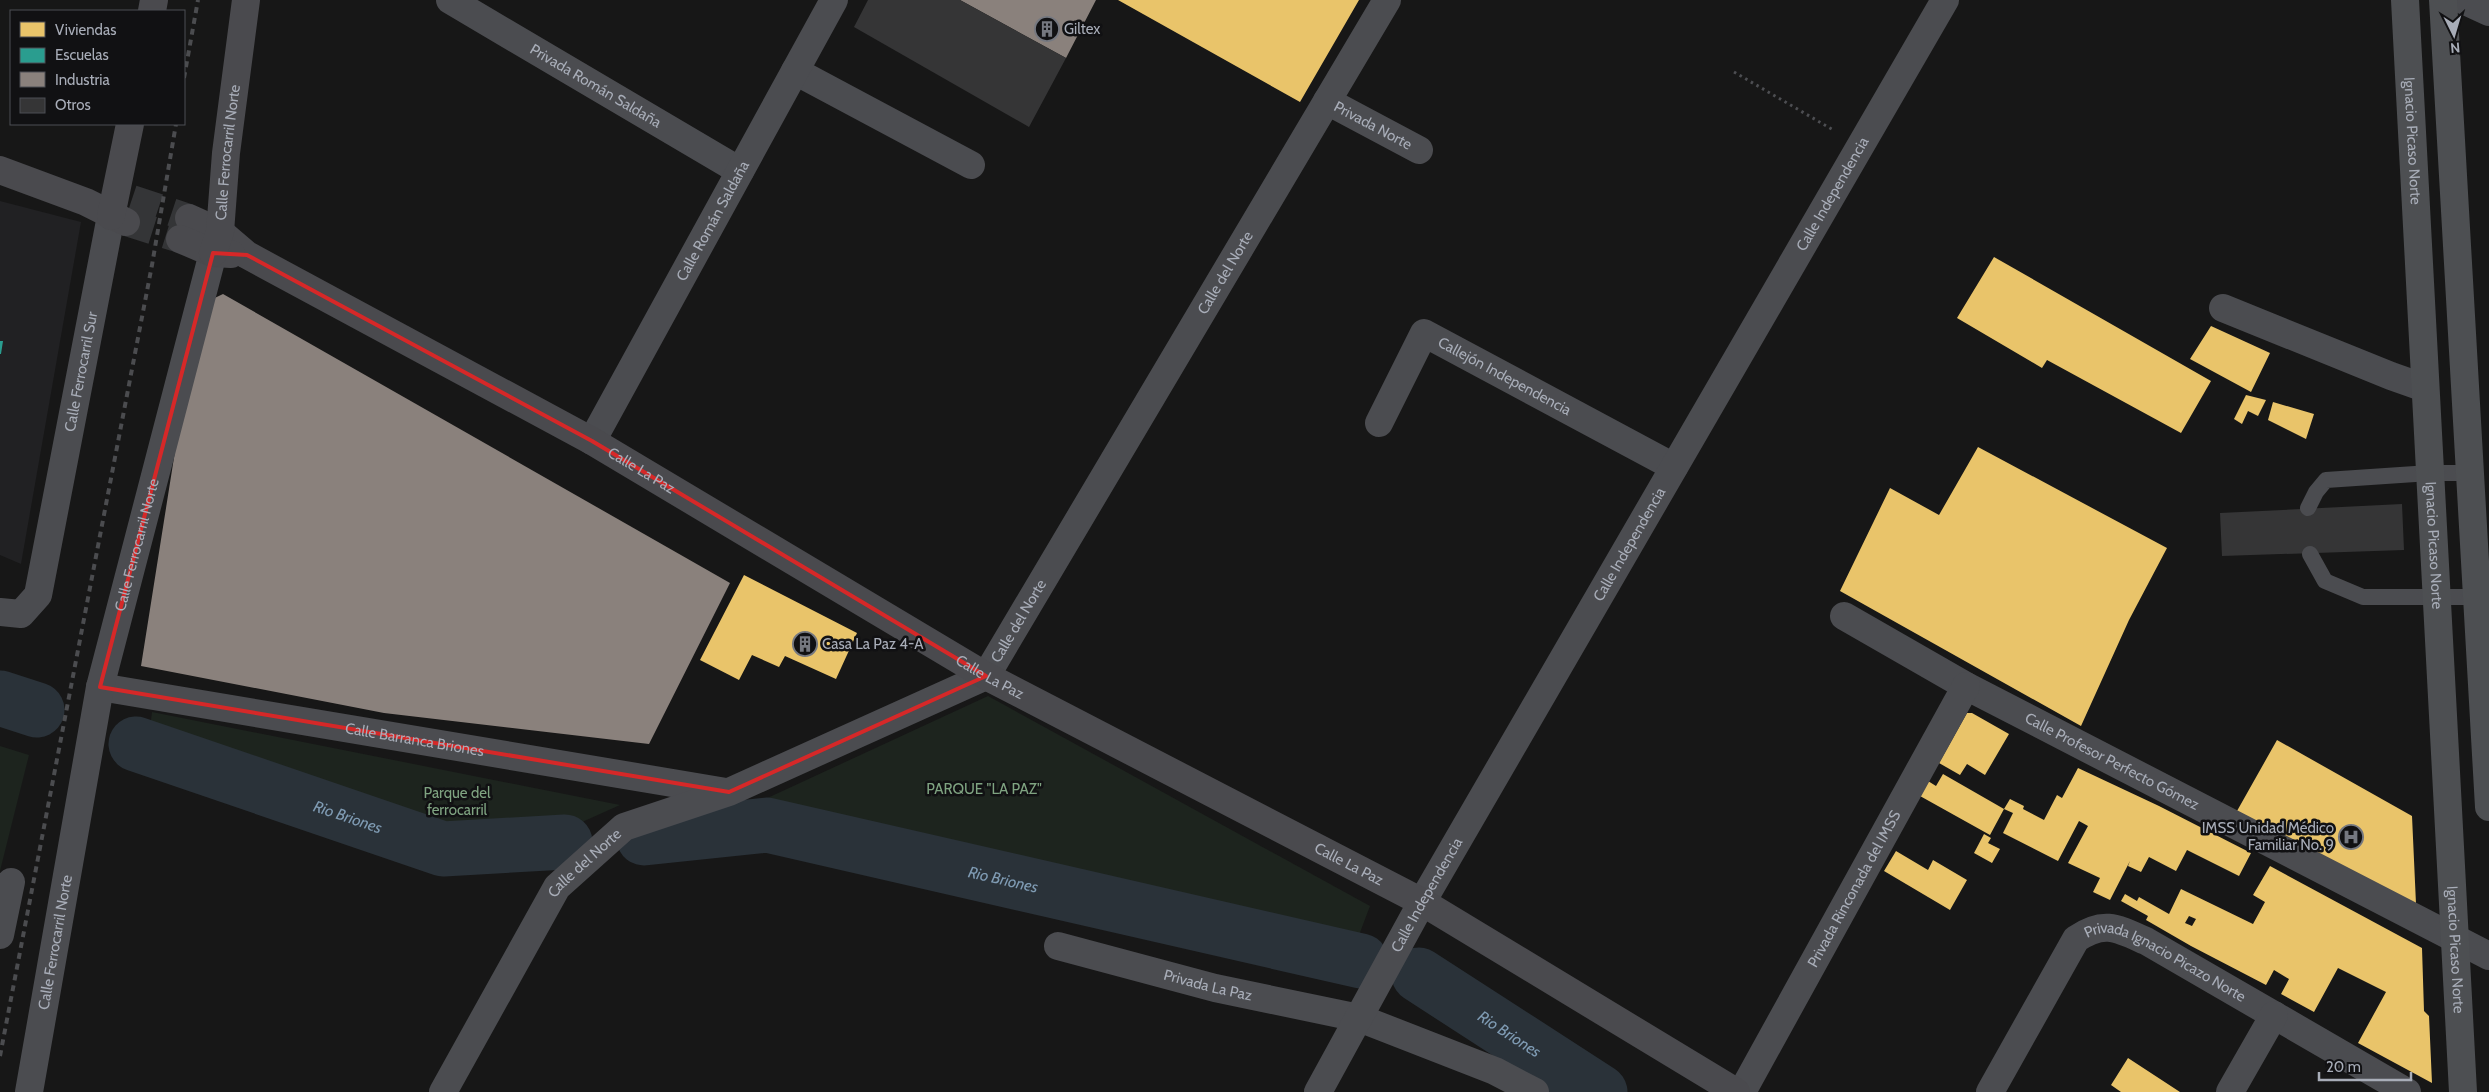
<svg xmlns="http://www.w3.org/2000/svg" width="2489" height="1092" viewBox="0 0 2489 1092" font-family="Cabin,sans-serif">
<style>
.built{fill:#212123}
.green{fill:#1d241e}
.homes{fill:#e9c46a;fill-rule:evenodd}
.schools{fill:#2a9d8f}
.industry{fill:#8a817c}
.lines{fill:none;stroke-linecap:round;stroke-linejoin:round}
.river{stroke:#2a3239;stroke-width:55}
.building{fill:#353536}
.secondary-tunnel{stroke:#343537;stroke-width:28;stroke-dasharray:28 14;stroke-linecap:butt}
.path{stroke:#4d4e52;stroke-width:3;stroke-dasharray:2.5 4;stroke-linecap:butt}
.service{stroke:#4b4c50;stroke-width:16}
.minor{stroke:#4b4c50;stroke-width:28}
.tertiary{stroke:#4b4c50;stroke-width:28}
.secondary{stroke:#4a4a4e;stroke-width:28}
.primary{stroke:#4d4f52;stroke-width:28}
.rail{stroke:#4b4c4f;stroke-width:4;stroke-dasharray:6 5;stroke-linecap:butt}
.marked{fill:none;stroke:#d62828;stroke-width:4;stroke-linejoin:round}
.labels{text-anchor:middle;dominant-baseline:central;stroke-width:5;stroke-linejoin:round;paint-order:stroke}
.poi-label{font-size:15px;fill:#a8adb8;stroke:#111113;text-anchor:start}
.street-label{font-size:15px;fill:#a8adb8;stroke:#111113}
.park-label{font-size:15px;fill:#7fa381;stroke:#111113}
.water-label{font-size:16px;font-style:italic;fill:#7f9bb3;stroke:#111113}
</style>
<rect width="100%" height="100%" fill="#171717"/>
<path class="built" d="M0,201L81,222L21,564L0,555Z"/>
<path class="green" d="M988,696L1370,906L1350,959L767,825L735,813Z
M152,712L620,805L571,827L454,829L149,736Z
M0,746L29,755L0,871Z"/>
<path class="homes" d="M1118,0H1359L1300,102Z
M1994,257L2211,381L2181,433L2047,360L2042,368L1957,318Z
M2211,326L2270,353L2251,392L2190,359Z
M2246,395L2266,400L2258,416L2248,411L2242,424L2234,419Z
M2273,402L2314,414L2306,439L2268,420Z
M1978,447L2167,548L2129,620L2081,726L1840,591L1890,488L1939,515Z
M744,575L857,633L836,679L785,656L779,667L752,655L739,680L700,660Z
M1967,713H1972L2009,734L1985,775L1967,764L1960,775L1939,763Z
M2277,740L2412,816L2416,904L2237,811Z
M2078,768L2159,806L2251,853L2239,876L2187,850L2176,871L2149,857L2141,872L2128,866L2130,861L2110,900L2093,892L2100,878L2068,863L2088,826L2079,821L2058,861L2003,833L2013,813L2004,809L2010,799L2024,806L2023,809L2044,820L2057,795L2062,798Z
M1943,774L2004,809L1990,835L1920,796L1928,781L1936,786Z
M1984,834L1991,838L1988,843L2000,849L1992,863L1974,853Z
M1896,851L1928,870L1933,860L1967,880L1950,910L1884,871Z
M2270,866L2422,948L2424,1011L2429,1016L2432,1083L2358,1043L2386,992L2338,968L2314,1012L2281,994L2289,979L2274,970L2266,985L2191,946L2146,920L2148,916L2121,901L2125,894L2137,901L2139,897L2169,914L2181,889L2253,924L2265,902L2253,895ZM2189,916L2196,919L2192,926L2185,923Z
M2128,1058L2180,1092H2121L2111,1085Z"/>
<path class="schools" d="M0,341H3L1,354H0Z"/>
<path class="industry" d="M960,0H1096L1066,58Z
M223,294L730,583L649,744L384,713L141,666L198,306Z"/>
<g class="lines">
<g class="river">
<path d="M0,698L37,710"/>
<path id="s1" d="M136,744L443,849L565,842"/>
<path id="s2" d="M644,838L767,825L1361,961"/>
<path id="s3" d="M1419,975L1600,1092"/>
</g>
</g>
<path class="building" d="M868,0H960L1066,58L1029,127L854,27Z
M2402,504L2404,550L2222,556L2220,513Z"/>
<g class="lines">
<path class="secondary-tunnel" d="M132,199L189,218
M126,222L180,239"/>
<path class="path" d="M1734,72L1835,131"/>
<path class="service" d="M2308,508L2316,492L2326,480L2430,473H2470
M2310,554L2325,581L2363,597H2477"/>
<g class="minor">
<path id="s4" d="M450,0L740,171"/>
<path d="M795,71L971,165"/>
<path id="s5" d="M1327,101L1419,150"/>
<path d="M2223,308L2391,376L2425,388"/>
<path id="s6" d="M1379,423L1424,333L1674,467"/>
<path id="s7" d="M592,441L834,0"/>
<path id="s8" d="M0,612L21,614L38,595L111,216"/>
<path id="s9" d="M1844,616L1966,686L2489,956"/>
<path id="s10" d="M100,687L726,792"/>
<path d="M0,935L11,882"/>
<path id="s11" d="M1058,946L1215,988L1359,1018L1495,1071L1535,1092"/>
<path id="s12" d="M29,1092L100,687L213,253"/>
<path id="s13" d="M443,1092L557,887L624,827L729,792L986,676L1387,0"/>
<path id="s14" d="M1318,1092L1422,902L1945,0"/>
<path id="s15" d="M1742,1092L1966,686"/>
<path id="s16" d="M1990,1092L2076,939C2104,920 2117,928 2146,941L2407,1092"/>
<path d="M2230,1092L2274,1015"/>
</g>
<path class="tertiary" d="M2463,0L2489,12"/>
<g class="secondary">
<path d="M152,11L154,0"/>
<path d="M0,170L86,202L126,222"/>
<path d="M111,216L130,124"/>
<path id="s17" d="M189,218L220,232L247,255L592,441L986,676L1422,902L1736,1092"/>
<path d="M180,239L213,253L231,254"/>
<path id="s18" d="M213,253L220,232L226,153L246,0"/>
</g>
<g class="primary">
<path id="s19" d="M2405,0L2463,1092"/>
<path d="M2443,0L2489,807"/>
</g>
<path class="rail" d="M184,78L198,0
M0,1056L152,265L176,124"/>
</g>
<path class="marked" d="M213,253L247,255L592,441L986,676L729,792L100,687Z"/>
<defs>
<symbol id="building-ring" viewBox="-11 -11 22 22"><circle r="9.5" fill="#111113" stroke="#757880" stroke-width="1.5"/><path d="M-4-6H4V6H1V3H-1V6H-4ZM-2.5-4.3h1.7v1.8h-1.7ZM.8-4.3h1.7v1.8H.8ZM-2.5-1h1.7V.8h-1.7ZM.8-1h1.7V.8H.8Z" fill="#757880"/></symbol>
<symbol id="hospital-ring" viewBox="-11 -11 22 22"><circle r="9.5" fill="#111113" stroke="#757880" stroke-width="1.5"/><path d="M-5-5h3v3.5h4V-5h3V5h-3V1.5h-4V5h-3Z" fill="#757880"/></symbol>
</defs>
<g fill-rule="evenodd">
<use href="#building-ring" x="1033" y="15" width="28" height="28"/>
<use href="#building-ring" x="791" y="630" width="28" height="28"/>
<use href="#hospital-ring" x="2337" y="823" width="28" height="28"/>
</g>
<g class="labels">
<g class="poi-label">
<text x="1064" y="29">Giltex</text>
<text x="822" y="644">Casa La Paz 4-A</text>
<text x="2334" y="828" text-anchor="end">IMSS Unidad Médico<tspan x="2334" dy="17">Familiar No. 9</tspan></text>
</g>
<g class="street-label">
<text stroke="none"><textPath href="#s4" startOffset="169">Privada Román Saldaña</textPath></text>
<text stroke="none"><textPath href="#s5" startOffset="52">Privada Norte</textPath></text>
<text stroke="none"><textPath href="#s19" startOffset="141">Ignacio Picaso Norte</textPath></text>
<text stroke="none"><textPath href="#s18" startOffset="102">Calle Ferrocarril Norte</textPath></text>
<text stroke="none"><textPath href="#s14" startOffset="1035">Calle Independencia</textPath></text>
<text stroke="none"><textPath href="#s7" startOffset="251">Calle Román Saldaña</textPath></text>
<text stroke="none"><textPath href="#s13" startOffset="1186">Calle del Norte</textPath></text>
<text stroke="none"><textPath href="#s8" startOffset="274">Calle Ferrocarril Sur</textPath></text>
<text stroke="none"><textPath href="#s6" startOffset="192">Callejón Independencia</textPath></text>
<text stroke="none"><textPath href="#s17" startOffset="519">Calle La Paz</textPath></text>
<text stroke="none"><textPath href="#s12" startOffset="558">Calle Ferrocarril Norte</textPath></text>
<text stroke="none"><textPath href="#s14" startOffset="630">Calle Independencia</textPath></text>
<text stroke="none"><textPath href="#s19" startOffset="546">Ignacio Picaso Norte</textPath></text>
<text stroke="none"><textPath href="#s13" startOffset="781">Calle del Norte</textPath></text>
<text stroke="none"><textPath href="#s17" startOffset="924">Calle La Paz</textPath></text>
<text stroke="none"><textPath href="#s10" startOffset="319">Calle Barranca Briones</textPath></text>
<text stroke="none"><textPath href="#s9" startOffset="305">Calle Profesor Perfecto Gómez</textPath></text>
<text stroke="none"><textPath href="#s13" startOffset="271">Calle del Norte</textPath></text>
<text stroke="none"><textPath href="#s17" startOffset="1329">Calle La Paz</textPath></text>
<text stroke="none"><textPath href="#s15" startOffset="232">Privada Rinconada del IMSS</textPath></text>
<text stroke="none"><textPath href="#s14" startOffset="225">Calle Independencia</textPath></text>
<text stroke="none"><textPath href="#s12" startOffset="152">Calle Ferrocarril Norte</textPath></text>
<text stroke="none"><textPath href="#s19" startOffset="951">Ignacio Picaso Norte</textPath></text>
<text stroke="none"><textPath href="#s16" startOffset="275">Privada Ignacio Picazo Norte</textPath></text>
<text stroke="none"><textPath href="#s11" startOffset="155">Privada La Paz</textPath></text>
</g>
<g class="park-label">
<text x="984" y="789">PARQUE "LA PAZ"</text>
<text x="457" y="793">Parque del<tspan x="457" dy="17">ferrocarril</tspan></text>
</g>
<g class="water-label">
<text stroke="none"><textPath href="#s1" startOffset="224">Rio Briones</textPath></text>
<text stroke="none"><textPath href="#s2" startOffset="366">Rio Briones</textPath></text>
<text stroke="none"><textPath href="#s3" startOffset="108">Rio Briones</textPath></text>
</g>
</g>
<rect x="10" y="10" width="175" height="115" fill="#111113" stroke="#4d4f55"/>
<rect x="20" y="22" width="25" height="15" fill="#e9c46a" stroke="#4d4f55"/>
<text x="55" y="35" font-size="15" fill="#a8adb8">Viviendas</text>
<rect x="20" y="48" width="25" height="15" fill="#2a9d8f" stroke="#4d4f55"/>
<text x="55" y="60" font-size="15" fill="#a8adb8">Escuelas</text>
<rect x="20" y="72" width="25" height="15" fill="#8a817c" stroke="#4d4f55"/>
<text x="55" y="85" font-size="15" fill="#a8adb8">Industria</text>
<rect x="20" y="98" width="25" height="15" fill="#353536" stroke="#4d4f55"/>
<text x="55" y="110" font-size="15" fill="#a8adb8">Otros</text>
<g transform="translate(2454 35) rotate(175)" stroke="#111113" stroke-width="4" paint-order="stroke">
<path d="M0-4L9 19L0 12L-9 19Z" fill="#a8adb8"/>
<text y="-8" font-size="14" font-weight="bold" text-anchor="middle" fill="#a8adb8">N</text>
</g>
<path d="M2319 1072v8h92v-8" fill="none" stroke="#a8adb8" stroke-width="2.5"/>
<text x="2326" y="1072" font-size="15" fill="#a8adb8" stroke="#111113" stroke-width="4" paint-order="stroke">20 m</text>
</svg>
